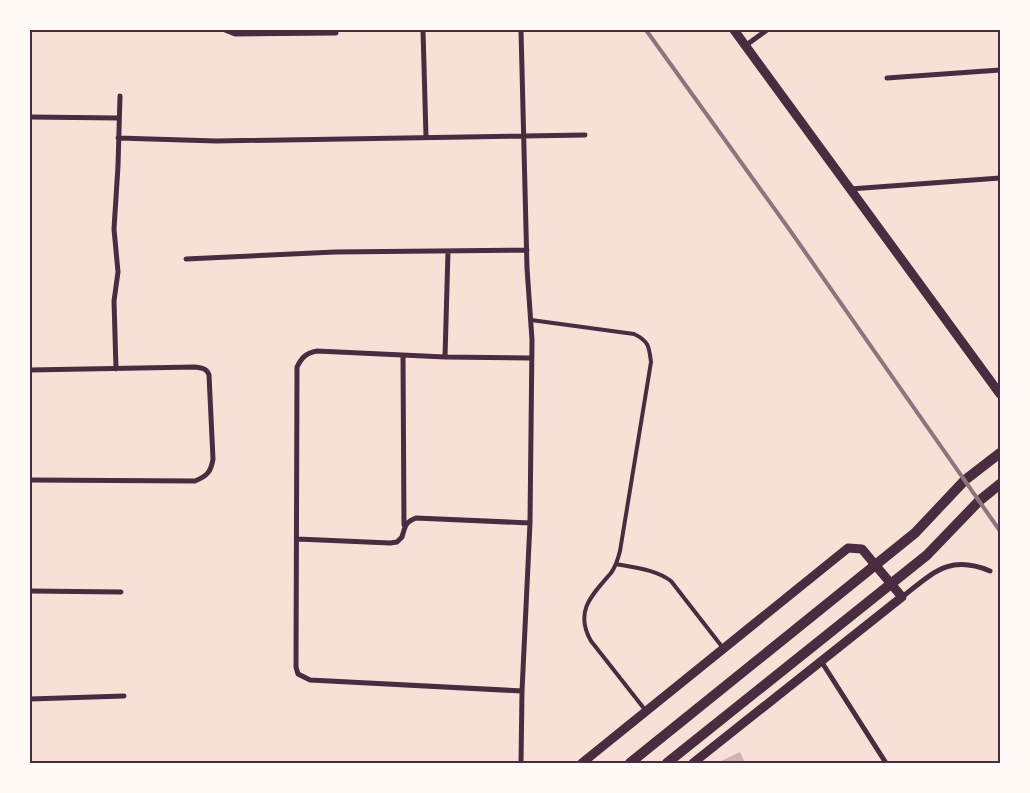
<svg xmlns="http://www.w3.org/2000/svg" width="1030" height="793" viewBox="0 0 1030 793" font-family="'Titillium Web',sans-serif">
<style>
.building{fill:#ccb4b1}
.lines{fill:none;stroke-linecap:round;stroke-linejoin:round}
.service{stroke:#4a2c40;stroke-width:4}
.minor{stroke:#4a2c40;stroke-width:5}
.tertiary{stroke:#4a2c40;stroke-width:9}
.secondary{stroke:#4a2c40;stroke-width:10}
.rail{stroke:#8f747c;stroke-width:4}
.neatline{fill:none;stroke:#4a2c40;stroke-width:2}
</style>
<rect width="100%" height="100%" fill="#f7e1d7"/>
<path class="building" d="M740,752L745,763H717Z"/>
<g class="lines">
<path class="service" d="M531,320L634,334C649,341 649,347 651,362L620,551C618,559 616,566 611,573C592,595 574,611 591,641L646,711
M616,564C635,568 655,569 671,581L723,648"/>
<path class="minor" d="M225,30L235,34L336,33
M423,30L426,137
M521,30L527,268L532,340L530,523L522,691L521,763
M745,46L767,30
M887,78L1000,70
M30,117L119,118
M118,138L216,141L585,135
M850,189L1000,178
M186,259L335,252L527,250
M403,356L404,525
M445,357L448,251
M116,369L114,301L118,272L114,229L118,166L120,96
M30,370L195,367C201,368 207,368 209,375L213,459C211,472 207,476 195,481L30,480
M297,539L390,543L397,542L402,537C405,527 405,522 416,518L530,523
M30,591L121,592
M902,597C933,573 949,554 990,571
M821,661L886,763
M522,691L310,680L298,674L296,667L297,367C302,357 306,353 317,351L445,357L531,358
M30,699L124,696"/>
<path class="tertiary" d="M734,30L1000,394
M582,763L848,548L862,549L902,597L693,763"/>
<path class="secondary" d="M630,763L915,533L965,480L1000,453
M667,763L927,555L979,501L1000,484"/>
<path class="rail" d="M646,30L789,229L1000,531"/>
</g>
<rect width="1030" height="793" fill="none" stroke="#fffaf5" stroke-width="62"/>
<rect x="31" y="31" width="968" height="731" class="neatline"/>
</svg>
